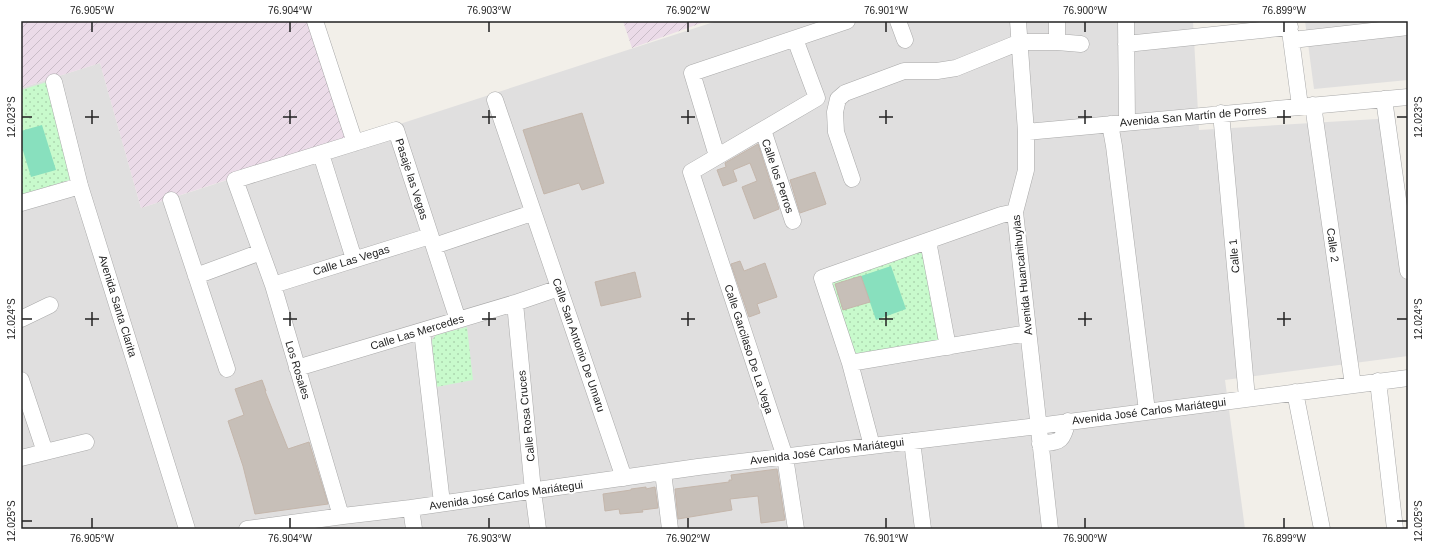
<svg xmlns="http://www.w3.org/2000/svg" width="1429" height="550" viewBox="0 0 1429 550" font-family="Arial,sans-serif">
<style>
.residential{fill:#e0dfdf}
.industrial{fill:url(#industrial-furrows)}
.park{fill:url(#park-dots)}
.pitch{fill:#88e0be}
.building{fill:#c7bfb8;stroke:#c4b6ab}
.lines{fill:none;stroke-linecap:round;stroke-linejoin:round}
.minor-casing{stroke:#a9a9a9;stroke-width:17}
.minor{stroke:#fff;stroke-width:16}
.ticks{fill:none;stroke:#222;stroke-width:1.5}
.labels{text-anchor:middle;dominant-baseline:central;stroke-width:4;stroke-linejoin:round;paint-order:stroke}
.street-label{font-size:11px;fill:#222;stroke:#fff}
.neatline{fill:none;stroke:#222;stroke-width:1.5}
.ticks-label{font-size:10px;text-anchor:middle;fill:#222}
</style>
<defs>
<pattern id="industrial-furrows" width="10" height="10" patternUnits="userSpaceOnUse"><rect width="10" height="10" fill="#ebdbe8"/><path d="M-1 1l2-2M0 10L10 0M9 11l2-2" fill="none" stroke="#c9bcc7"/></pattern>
<pattern id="park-dots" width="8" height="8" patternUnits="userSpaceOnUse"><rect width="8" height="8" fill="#c8facc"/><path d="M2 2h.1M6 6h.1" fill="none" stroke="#acd6af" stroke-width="1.8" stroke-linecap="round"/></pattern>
</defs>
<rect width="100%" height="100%" fill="#f2efe9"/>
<path class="residential" d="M717,21H1193L1199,130L1393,118L1408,214V356L1225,380L1245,529H21V88L100,63L141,208Z
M1305,21H1408V80L1314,89Z"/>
<path class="industrial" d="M21,21H310L348,140L141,208L100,63L21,88Z
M623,21H707L632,48Z"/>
<path class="park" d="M50,81L79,177L21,195V90Z
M923,248L942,344L854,359L829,282Z
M467,327L473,380L436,387L432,340L436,335Z"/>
<path class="pitch" d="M42,125L56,170L31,177L21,144V131Z
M891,266L906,309L876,320L861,276Z"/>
<path class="building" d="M582,113L604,183L582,190L579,183L544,194L523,130Z
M758,144L779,209L754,219L742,187L757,181L750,163L733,170L737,181L723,186L717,170L726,167L725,163Z
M815,172L826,204L800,213L790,180Z
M740,261L744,271L765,263L777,297L757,304L760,313L749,317L731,264Z
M635,272L641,297L601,306L595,282Z
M861,276L870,302L843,310L835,284Z
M262,380L266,391H265L288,449L309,442L328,504L255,514L243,466L228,421L244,415L235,389Z
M777,469L785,520L761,523L758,496L730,499L732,510L678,519L675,489L729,482V480H732L731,475Z
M646,487V489L655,487L658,508L642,510L643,512L620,514L619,509L605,511L603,494L631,490V489Z"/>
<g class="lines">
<defs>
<path id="minor" d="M315,21L355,143
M898,21L905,40
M1018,21L1026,132V170L1015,212L1050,529
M1126,21L1127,122
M1290,31L1300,106
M795,39L817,98L691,172L785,457L796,529
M1292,40L1408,27
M1057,42V21
M1126,44L1290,27
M54,82L80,186L187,529
M1384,99L1408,271
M495,100L624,478
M1313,105L1353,385
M1221,113L1247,398
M1110,124L1114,146L1147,411
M763,130L793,221
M1026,132L1408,97
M321,154L354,259
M717,156L692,73L847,21
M852,179L836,132L835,112L838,99L845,93L904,71H937L956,68L1020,42H1057L1081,44
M171,200L227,369
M21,203L80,186
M928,241L948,347
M434,246L532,213
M196,276L261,252
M273,285L430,236
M515,303L533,491L538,529
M21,319L50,305
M422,331L442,503
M850,363L1028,333
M297,368L515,303L559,288
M21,380L45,452
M1378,381L1395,529
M1295,392L1322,529
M912,441L923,529
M1040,444C1062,441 1061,443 1068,421
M872,446L850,363L822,278L1001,215L1015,212
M21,458L86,442
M663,472L670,529
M411,508L414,529
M341,516L273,285L235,180L396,130L458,320
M247,529L343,516L411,508L698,467L1038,426L1408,378"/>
</defs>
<use href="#minor" class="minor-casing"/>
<use href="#minor" class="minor"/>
</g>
<path class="ticks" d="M92,22V32M290,22V32M489,22V32M688,22V32M886,22V32M1085,22V32M1284,22V32M92,110V124M290,110V124M489,110V124M688,110V124M886,110V124M1085,110V124M1284,110V124M22,117H32M85,117H99M283,117H297M482,117H496M681,117H695M879,117H893M1078,117H1092M1277,117H1291M1397,117H1407M92,312V326M290,312V326M489,312V326M688,312V326M886,312V326M1085,312V326M1284,312V326M22,319H32M85,319H99M283,319H297M482,319H496M681,319H695M879,319H893M1078,319H1092M1277,319H1291M1397,319H1407M92,518V528M290,518V528M489,518V528M688,518V528M886,518V528M1085,518V528M1284,518V528M22,521H32M1397,521H1407"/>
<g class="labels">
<g class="street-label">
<text transform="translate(1193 116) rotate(-5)">Avenida San Martín de Porres</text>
<text transform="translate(778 176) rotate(71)">Calle los Perros</text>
<text transform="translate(412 179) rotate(72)">Pasaje las Vegas</text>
<text transform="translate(1333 245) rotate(82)">Calle 2</text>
<text transform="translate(1234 256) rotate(-95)">Calle 1</text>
<text transform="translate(351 260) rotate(-17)">Calle Las Vegas</text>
<text transform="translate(1022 275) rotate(-96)">Avenida Huancahihuylas</text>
<text transform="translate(118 306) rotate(73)">Avenida Santa Clarita</text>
<text transform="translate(417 332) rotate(-17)">Calle Las Mercedes</text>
<text transform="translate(579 345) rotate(71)">Calle San Antonio De Umaru</text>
<text transform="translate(749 349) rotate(72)">Calle Garcilaso De La Vega</text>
<text transform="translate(298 370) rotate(73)">Los Rosales</text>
<text transform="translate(1149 411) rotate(-7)">Avenida José Carlos Mariátegui</text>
<text transform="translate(526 416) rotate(-96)">Calle Rosa Cruces</text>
<text transform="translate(827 451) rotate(-7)">Avenida José Carlos Mariátegui</text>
<text transform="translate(506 495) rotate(-8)">Avenida José Carlos Mariátegui</text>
</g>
</g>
<rect width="1429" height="550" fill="none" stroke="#ffffff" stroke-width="44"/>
<rect x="22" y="22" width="1385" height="506" class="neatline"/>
<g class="ticks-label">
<text x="92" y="14">76.905°W</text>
<text x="290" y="14">76.904°W</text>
<text x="489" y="14">76.903°W</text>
<text x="688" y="14">76.902°W</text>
<text x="886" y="14">76.901°W</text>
<text x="1085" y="14">76.900°W</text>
<text x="1284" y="14">76.899°W</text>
<text transform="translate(11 117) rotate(-90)" y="4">12.023°S</text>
<text transform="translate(1418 117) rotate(-90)" y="4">12.023°S</text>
<text transform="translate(11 319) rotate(-90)" y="4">12.024°S</text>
<text transform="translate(1418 319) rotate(-90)" y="4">12.024°S</text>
<text transform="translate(11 521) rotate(-90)" y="4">12.025°S</text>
<text transform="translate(1418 521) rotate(-90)" y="4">12.025°S</text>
<text x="92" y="542">76.905°W</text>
<text x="290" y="542">76.904°W</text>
<text x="489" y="542">76.903°W</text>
<text x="688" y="542">76.902°W</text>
<text x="886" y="542">76.901°W</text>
<text x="1085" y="542">76.900°W</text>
<text x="1284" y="542">76.899°W</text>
</g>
</svg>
